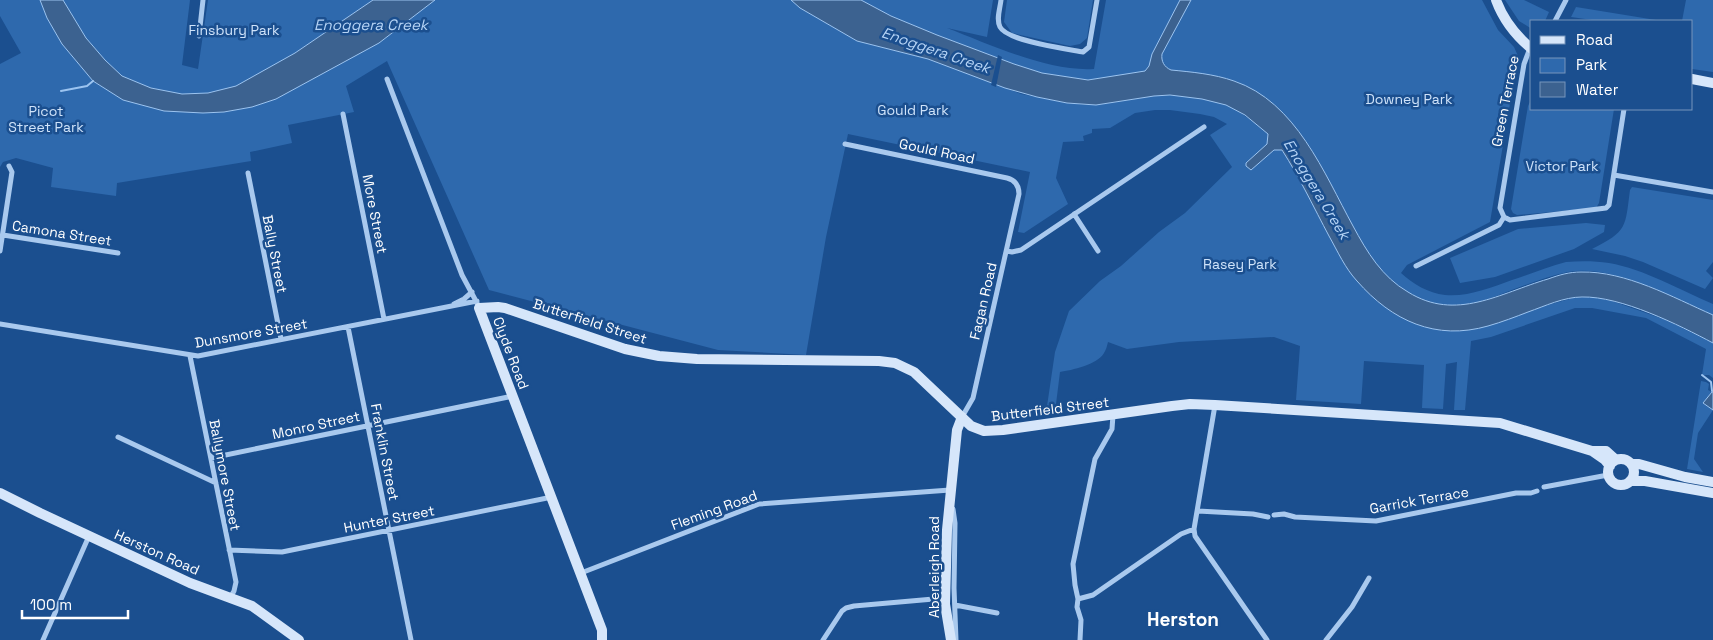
<svg xmlns="http://www.w3.org/2000/svg" width="1713" height="640" viewBox="0 0 1713 640" font-family="'Space Grotesk',sans-serif">
<style>
.green{fill:#2e69ad}
.water{fill:#3c6290;stroke:#9cc4f0}
.pier{fill:#1b4f8f}
.lines{fill:none;stroke-linecap:round;stroke-linejoin:round}
.stream{stroke:#9cc4f0;stroke-width:2}
.street{stroke:#a9c9ee;stroke-width:5}
.secondary{stroke:#d6e6fa;stroke-width:10}
.labels{text-anchor:middle;dominant-baseline:central;stroke-width:5;stroke-linejoin:round;paint-order:stroke}
.park-label{font-size:14px;fill:#cfe3fa;stroke:#1b4f8f}
.street-label{font-size:14px;fill:#fff;stroke:#1b4f8f}
.water-label{font-size:15px;font-style:italic;fill:#b5d3f5;stroke:#1b4f8f}
.district-label{font-size:19px;font-weight:bold;fill:#fff;stroke:#1b4f8f}
</style>
<rect width="100%" height="100%" fill="#1b4f8f"/>
<path class="green" d="M0,0H40L47,18L62,44L93,81L123,100L203,113L224,112L252,107L379,43L435,0H791L800,8L857,41L928,59L1021,94L1067,103L1087,105L1104,104L1154,96L1170,95L1202,99L1226,105L1235,109L1261,127L1271,137L1418,325L1443,331L1548,305L1573,298L1592,297L1612,301L1666,320L1713,343V378L1709,375H1702L1706,349L1646,318L1592,308H1575L1491,337L1471,341L1465,410H1454L1457,362L1446,364L1443,409L1422,408L1424,365L1364,361L1361,404L1296,400L1300,346L1274,337L1179,342L1127,349L1108,342C1107,346 1106,350 1104,353C1097,365 1072,370 1060,372L1055,412L1046,413L1055,352L1069,311L1100,281L1121,266L1159,232L1185,213L1232,167L1210,135L1227,124L1214,117L1200,114L1170,110H1155L1135,113L1110,128L1092,129V133L1083,136L1084,141L1063,142L1056,178L1068,204L1024,233L1018,232L1030,172L848,134L826,237L806,355L718,350L489,290L387,61L346,86L354,112L288,125L292,143L250,152L251,161L117,183L116,196L51,187L53,168L16,158L3,162L0,167V64L21,53L0,16Z
M63,0H190L182,65L198,69L208,0H373L295,53L236,87L208,93L182,94L151,88L122,76L105,60L86,38Z
M861,0H993L987,37L947,28C989,44 1048,72 1094,69L1106,0H1482L1498,30L1514,47L1518,56L1490,222L1407,265L1401,273C1413,284 1428,293 1445,295C1468,297 1490,288 1512,280C1530,274 1548,267 1566,262C1581,261 1595,261 1609,263C1644,269 1680,290 1713,304V315C1672,297 1613,264 1568,272C1540,278 1508,292 1481,302C1428,312 1401,296 1368,255L1310,147L1278,108L1248,87L1235,81L1206,74L1088,80L1042,73L1014,64L937,35L891,16Z
M1007,0H1093L1087,38L1080,44L1070,46L1012,33L1004,22Z
M1505,0H1524L1549,12L1545,21H1532V29L1519,21Z
M1686,0H1713V72L1692,69V21H1682Z
M1576,7L1662,21H1599L1571,17Z
M1532,98V109H1614L1599,203L1596,208L1517,215L1513,213L1511,209L1528,106Z
M1632,187L1713,200V262L1706,271L1713,278L1705,289L1643,262L1625,256L1592,249C1628,231 1625,227 1630,190Z
M1586,223L1605,225L1604,232L1574,249L1495,277L1460,283L1450,258L1518,229Z
M1701,381L1706,382L1709,384L1708,390L1712,392L1703,403L1713,410L1698,433L1694,459L1703,472L1687,469Z"/>
<path class="water" d="M40,0H63L86,38L105,60L122,76L151,88L182,94L208,93L236,86L295,53L373,0H435L379,43L276,99L252,107L224,112L203,113L164,111L123,100L93,81L62,44L47,18Z
M791,0H861L891,16L937,35L1014,64L1042,73L1088,80L1145,71L1149,66L1152,54L1180,0H1191L1162,54C1161,61 1164,67 1171,70C1192,72 1214,74 1234,81C1296,102 1324,173 1353,226C1367,252 1382,277 1408,292C1456,322 1500,293 1548,279C1559,275 1569,272 1581,272C1626,271 1672,297 1713,315V343C1679,325 1621,296 1582,297C1564,297 1545,306 1528,312C1515,317 1502,322 1488,326C1436,341 1392,321 1357,281C1345,268 1338,252 1329,236C1314,208 1300,178 1282,150H1274L1251,170L1246,166V163L1267,144L1268,134L1245,115L1226,105L1202,99L1170,95L1154,96L1096,105L1067,103L1037,97L1005,88L928,59L857,41L800,8Z
M1712,392H1713V410L1703,403Z"/>
<path class="pier" d="M998,55L1002,57L996,87L991,85Z"/>
<g class="lines">
<path class="stream" d="M61,91L87,86L93,81
M1702,375L1711,382L1712,391"/>
<path class="street" d="M1001,0C1000,9 996,19 1000,27C1007,41 1067,49 1083,52L1089,47L1097,0
M1555,21L1566,0
M199,36L203,0
M387,79L462,275L477,303
M343,114L384,319
M845,144L1007,178C1015,180 1019,185 1019,194L973,398L962,417
M248,173L281,339
M1614,175L1713,192
M1074,214L1098,251
M1504,217L1510,220L1606,208L1609,205L1624,109
M1504,217L1500,208L1524,64L1530,48
M3,235L118,253
M0,251L12,172L9,166
M1007,251L1012,252L1021,250L1204,127
M1416,266L1499,225L1504,217
M454,304L464,299L472,292
M0,324L198,356L477,301
M348,327L411,640
M190,356L236,582L234,591L230,598
M1215,405L1194,529L1195,536L1267,640
M118,437L216,483
M211,458L513,396
M1544,487L1608,475
M953,509L955,523L954,588L956,640
M1198,511L1253,514L1268,517
M1274,515L1284,514L1295,517L1376,521L1516,493H1531L1537,491
M229,550L282,552L552,497
M581,573L759,504L950,490
M1078,599L1093,595L1181,534L1194,529
M955,605L997,613
M43,640L89,536
M823,640L842,611L846,608L854,606L945,598
M1080,640L1081,620L1077,607L1078,599L1075,585L1073,564L1095,459L1112,429L1113,415
M1326,640L1352,607L1369,578"/>
<path class="secondary" d="M1496,0C1503,19 1516,36 1532,49
M1692,79L1713,83
M1592,451H1606L1616,460
M1608 472a13 13 0 1 1 26 0a13 13 0 1 1-26 0Z
M1631,464H1639L1685,477L1713,482
M1630,481H1645L1713,493
M0,493L40,513L190,583L252,606L299,640
M602,640V630L479,308L498,307L505,308L625,349L659,356L697,359L879,361L895,363L914,372L971,426L984,431L1003,430L1172,406L1190,404L1215,405L1500,423L1592,451L1605,460L1610,466
M951,640L945,604L947,530L957,430L962,417"/>
</g>
<g class="labels">
<g class="park-label">
<text x="234" y="30">Finsbury Park</text>
<text x="1409" y="99">Downey Park</text>
<text x="913" y="110">Gould Park</text>
<text x="46" y="111">Picot<tspan x="46" dy="16">Street Park</tspan></text>
<text x="1562" y="166">Victor Park</text>
<text x="1240" y="264">Rasey Park</text>
</g>
<g class="street-label">
<text transform="translate(1505 101) rotate(-79)">Green Terrace</text>
<text transform="translate(937 151) rotate(12)">Gould Road</text>
<text transform="translate(375 214) rotate(79)">More Street</text>
<text transform="translate(62 233) rotate(9)">Camona Street</text>
<text transform="translate(275 254) rotate(79)">Bally Street</text>
<text transform="translate(983 301) rotate(-77)">Fagan Road</text>
<text transform="translate(590 321) rotate(18)">Butterfield Street</text>
<text transform="translate(251 333) rotate(-10)">Dunsmore Street</text>
<text transform="translate(511 353) rotate(69)">Clyde Road</text>
<text transform="translate(1050 409) rotate(-7)">Butterfield Street</text>
<text transform="translate(316 425) rotate(-12)">Monro Street</text>
<text transform="translate(385 452) rotate(79)">Franklin Street</text>
<text transform="translate(225 475) rotate(79)">Ballymore Street</text>
<text transform="translate(1419 500) rotate(-10)">Garrick Terrace</text>
<text transform="translate(714 510) rotate(-20)">Fleming Road</text>
<text transform="translate(389 519) rotate(-11)">Hunter Street</text>
<text transform="translate(157 552) rotate(24)">Herston Road</text>
<text transform="translate(934 567) rotate(-90)">Aberleigh Road</text>
</g>
<g class="water-label">
<text x="371" y="24">Enoggera Creek</text>
<text transform="translate(936 50) rotate(19)">Enoggera Creek</text>
<text transform="translate(1317 189) rotate(59)">Enoggera Creek</text>
</g>
<g class="district-label">
<text x="1183" y="619">Herston</text>
</g>
</g>
<rect x="1530" y="20" width="162" height="90" fill="#1b4f8f" stroke="#7695bc"/>
<rect x="1540" y="36" width="25" height="8" fill="#d6e6fa" stroke="#7695bc"/>
<text x="1576" y="45" font-size="15" fill="#ffffff">Road</text>
<rect x="1540" y="58" width="25" height="15" fill="#2e69ad" stroke="#7695bc"/>
<text x="1576" y="70" font-size="15" fill="#ffffff">Park</text>
<rect x="1540" y="82" width="25" height="15" fill="#3c6290" stroke="#7695bc"/>
<text x="1576" y="95" font-size="15" fill="#ffffff">Water</text>
<path d="M22 610v8h106v-8" fill="none" stroke="#ffffff" stroke-width="2.5"/>
<text x="30" y="610" font-size="15" fill="#ffffff" stroke="#1b4f8f" stroke-width="4" paint-order="stroke">100 m</text>
</svg>
